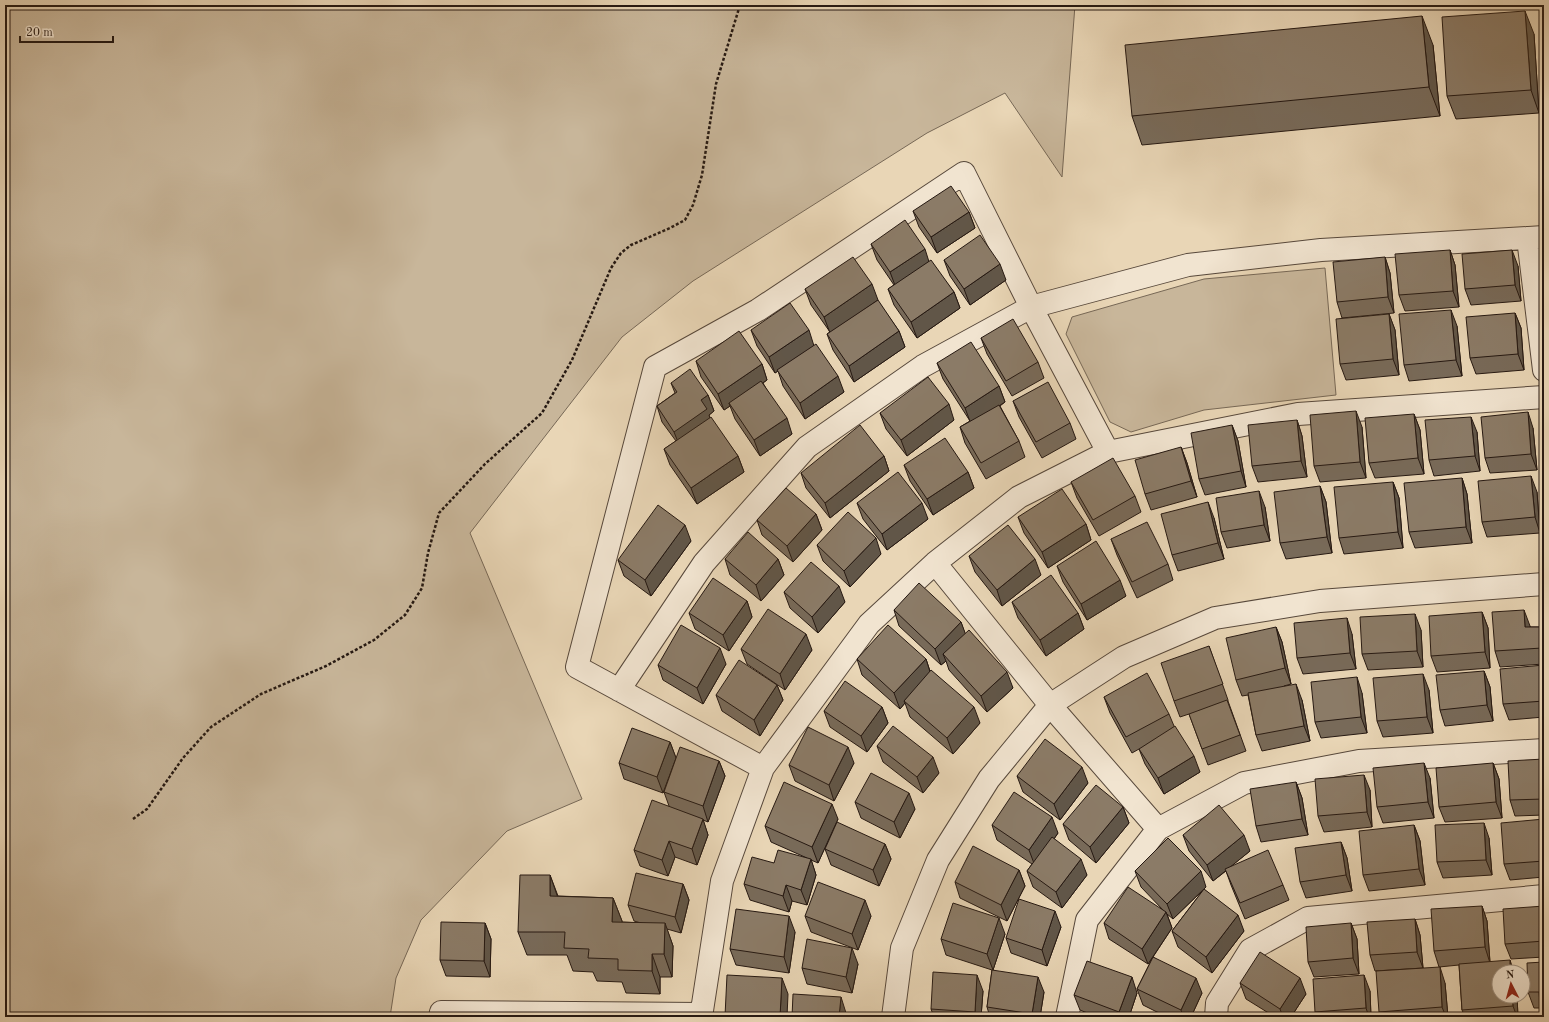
<svg xmlns="http://www.w3.org/2000/svg" width="1549" height="1022" viewBox="0 0 1549 1022" font-family="'Old Standard TT',serif">
<style>
.green{fill:#c8b69a;stroke:#776856}
.lines{fill:none;stroke-linecap:round;stroke-linejoin:round}
.minor-casing{stroke:#57483b;stroke-width:24}
.tertiary-casing{stroke:#57483b;stroke-width:24}
.path{stroke:#261912;stroke-width:2.5;stroke-dasharray:3 2;stroke-linecap:butt}
.minor{stroke:#f1e4d0;stroke-width:22}
.tertiary{stroke:#f1e4d0;stroke-width:22}
.wall{fill:#786a59;stroke:#261912}
.shaded-wall{fill:#615648;stroke:#261912}
.building{fill:#8b7b67;stroke:#261912}
</style>
<rect width="100%" height="100%" fill="#e9d6b6"/>
<filter id="stains"><feTurbulence type="fractalNoise" baseFrequency=".005" numOctaves="4"/><feColorMatrix values="0 0 0 0 .2 0 0 0 0 .09 0 0 0 0 .02 0 0 0 .5 -.17"/></filter>
<radialGradient id="worn" r=".72"><stop offset=".6" stop-color="#630" stop-opacity="0"/><stop offset="1" stop-color="#630" stop-opacity=".3"/></radialGradient>
<path class="green" d="M5,5H1075L1062,177L1005,93L927,133L693,281L622,337L470,533L582,799L507,831L421,920L396,978L390,1017H5Z
M1325,268L1336,395L1204,410L1131,432L1110,422L1066,334L1072,317L1204,279Z"/>
<g class="lines">
<defs>
<path id="minor" d="M1528,238L1544,370
M935,563L1050,705L1158,829
M619,690L704,563L807,447L923,366L1031,307L1188,265L1321,250L1544,237
M763,768L577,667L655,367L758,310L964,173L1031,307L1108,452
M440,1017L441,1012L701,1014
M701,1017L722,881L763,768L869,624L935,563L1019,497L1108,452L1298,414L1544,397
M1067,1017L1087,920L1158,829L1244,783L1359,761L1544,750
M1216,1017L1217,1003L1250,950L1308,918L1544,896"/>
<path id="tertiary" d="M893,1017L902,948L938,860L989,779L1050,705L1124,657L1215,618L1320,601L1544,584"/>
</defs>
<use href="#minor" class="minor-casing"/>
<use href="#tertiary" class="tertiary-casing"/>
<path class="path" d="M429,5L447,7L456,5
M133,819L147,809L183,758L211,727L261,694L326,666L374,640L405,615L422,588L428,553L439,513L485,464L542,413L572,360L611,268L621,253L631,245L670,228L685,220L693,205L702,175L716,84L740,5"/>
<use href="#minor" class="minor"/>
<use href="#tertiary" class="tertiary"/>
</g>
<path class="wall" d="M1534,34L1539,113L1456,119L1447,96Z
M1433,45L1440,116L1142,145L1132,116Z
M913,211L969,212L975,228L937,253L919,227Z
M871,244L929,261L954,292L960,308L917,338L894,305L888,289L894,285L877,260Z
M1450,250L1455,265L1459,307L1405,311L1399,295Z
M1385,257L1390,273L1394,313L1342,318L1337,302Z
M944,260L1006,280L970,305L950,276Z
M1518,266L1521,301L1471,305L1465,289Z
M805,289L877,300L899,331L905,347L854,382L833,350L827,334L830,332L811,305Z
M1515,313L1521,328L1524,370L1476,374L1470,358Z
M1389,314L1395,330L1399,375L1346,380L1340,364Z
M1457,326L1462,376L1409,381L1404,365Z
M751,330L814,345L844,392L805,419L783,386L778,371L775,373L757,346Z
M981,338L1038,362L1044,378L1012,396L987,354Z
M696,361L762,364L767,380L763,383L792,434L760,456L735,419L730,406L724,410L701,377Z
M937,363L999,386L1005,402L1000,406L1019,441L1025,457L986,479L965,443L960,427L970,421L943,379Z
M671,383L708,395L714,411L709,415L710,418L738,456L744,472L697,504L670,465L664,449L676,441L662,422L657,406L675,393Z
M1013,401L1070,423L1076,439L1042,458L1019,417Z
M880,413L954,420L907,456L886,429Z
M1414,414L1420,430L1424,474L1375,478L1369,463Z
M1297,420L1302,436L1307,477L1258,482L1252,466Z
M1232,425L1238,441L1246,487L1205,495L1199,479Z
M1362,427L1366,478L1320,482L1314,466Z
M1533,428L1537,470L1490,473L1485,458Z
M1477,432L1480,471L1434,476L1429,460Z
M1181,447L1187,463L1197,497L1151,510L1145,494Z
M884,456L889,471L830,518L806,488L801,473Z
M904,465L968,472L974,488L933,515L910,481Z
M1462,478L1467,494L1472,543L1415,548L1409,532Z
M1071,482L1135,496L1141,512L1099,536L1077,498Z
M1393,482L1399,498L1403,548L1344,554L1339,538Z
M1320,486L1326,502L1332,553L1286,559L1280,543Z
M1537,492L1540,533L1487,537L1482,522Z
M857,503L928,519L887,550L863,519Z
M1265,507L1270,541L1227,548L1221,532Z
M816,514L822,530L793,562L762,535L757,520Z
M1018,517L1086,524L1091,540L1048,568L1024,533Z
M1214,518L1224,559L1178,571L1172,555Z
M1111,539L1168,564L1173,580L1137,598L1117,555Z
M691,541L651,596L624,576L618,560Z
M817,545L881,554L850,587L823,561Z
M969,556L1041,575L1002,606L975,572Z
M725,559H778L784,575L761,601L730,575Z
M1057,566L1126,596L1087,620L1063,582Z
M784,592L845,602L818,633L790,608Z
M747,601L752,617L729,651L695,629L689,613Z
M1012,602L1078,613L1084,629L1046,656L1018,618Z
M894,610L961,622L965,634L1013,688L987,712L949,670L946,661L941,665L899,626Z
M1482,612L1488,628L1490,668L1437,672L1431,656Z
M1530,626V627H1540L1544,637V664L1500,667L1495,651Z
M1276,627L1282,642L1291,684L1284,686L1302,700L1310,741L1262,751L1256,735L1248,695L1242,696L1236,680Z
M1421,630L1423,667L1368,670L1362,654Z
M1352,634L1356,669L1303,674L1297,658Z
M1209,646L1228,700V701L1246,751L1208,765L1189,714L1180,717L1174,701Z
M741,649L812,650L785,690L747,664Z
M857,659H926L930,671L980,723L953,754L910,717L905,703L900,709L862,675Z
M726,664L703,704L663,680L658,665Z
M1544,665V717L1509,720L1503,704Z
M1484,671L1490,687L1493,721L1445,726L1440,710Z
M777,685L783,700L760,736L722,711L716,695Z
M1429,690L1433,733L1383,737L1377,721Z
M1362,693L1367,733L1321,738L1315,722Z
M1104,697L1169,714L1174,726L1200,772L1164,794L1145,764L1139,749L1132,753L1110,713Z
M882,707L888,723L867,752L830,727L824,711Z
M670,742L676,758L663,793L624,779L619,763Z
M877,746L939,773L923,793L883,762Z
M1544,759V815L1515,816L1510,800Z
M719,761L725,776L708,822L703,820L708,835L697,865L675,857L668,876L640,866L634,850L669,806L664,792Z
M854,763L834,801L795,781L789,765Z
M1493,763L1499,779L1502,818L1445,822L1439,807Z
M1017,776L1088,783L1060,820L1023,792Z
M1430,778L1434,818L1383,823L1377,807Z
M1296,782L1302,798L1308,835L1261,842L1256,826Z
M1370,790L1372,827L1324,832L1318,816Z
M855,802L915,809L900,838L861,818Z
M1123,807L1129,823L1096,863L1069,840L1063,824Z
M838,819L818,863L811,860L816,875L807,905L792,901L789,912L750,900L744,884L774,863L807,858L771,842L765,826Z
M1544,819V877L1510,880L1504,864Z
M992,825L1058,833L1054,839L1087,875L1062,908L1033,887L1027,871L1032,864L997,840Z
M1414,825L1420,841L1425,885L1369,891L1363,875Z
M1183,835L1250,851L1230,867L1283,885L1289,900L1245,919L1231,885L1226,871L1213,881L1189,851Z
M1489,838L1492,875L1443,878L1437,862Z
M1341,842L1347,858L1352,891L1306,898L1300,882Z
M885,844L891,859L879,886L831,865L825,849Z
M1019,870L1025,886L1007,921L960,898L955,882Z
M1135,871L1206,887L1204,889L1244,931L1212,973L1178,947L1172,931L1204,889L1173,919L1167,914L1172,928L1153,957L1202,993L1191,1017H1167L1143,1005L1137,989L1153,957L1148,964L1109,939L1104,923L1163,910L1141,887Z
M550,875L558,896L613,898L622,921V922L641,923L634,921L628,905L683,884L689,900L681,933L667,929L673,946L672,977H660V994L626,993L622,982L597,981L593,972L573,971L567,955H527L518,932Z
M1482,906L1487,921L1490,962L1499,996H1517L1518,1017H1465L1462,1010L1459,965L1439,967L1434,951Z
M1544,906V957L1511,959L1505,944Z
M805,916H871L858,950L811,932Z
M1415,919L1420,935L1423,968L1375,971L1370,955Z
M485,923L491,939L490,977L446,976L440,960Z
M1351,923L1357,939L1359,974L1314,977L1308,962Z
M1061,927L1047,966L1011,953L1006,938Z
M795,932L789,973L736,965L730,949Z
M1005,934L993,970L1044,992L1040,1017H990L987,1007L992,970L946,955L941,939Z
M1544,962V1017H1542L1541,1014L1540,1008H1534L1528,992Z
M858,964L852,993L807,984L802,968Z
M1240,983L1306,994L1291,1017H1275L1246,999Z
M1445,983L1448,1017H1381L1379,1012Z
M983,991L981,1017H934L931,1009Z
M1370,991L1371,1017H1317L1315,1012Z
M1137,993L1129,1017H1097L1080,1010L1074,995Z"/>
<path class="shaded-wall" d="M1525,11L1534,34L1539,113L1531,90Z
M1422,16L1433,45L1440,116L1429,87Z
M969,212L975,228L937,253L931,237Z
M925,249L930,265L896,288L890,272Z
M1450,250L1455,265L1459,307L1453,291Z
M1512,250L1518,266L1521,301L1515,285Z
M1385,257L1390,273L1394,313L1388,297Z
M1000,264L1006,280L970,305L964,289Z
M872,284L878,300L830,333L824,317Z
M954,292L960,308L917,338L911,322Z
M1451,310L1457,326L1462,376L1456,360Z
M1515,313L1521,328L1524,370L1518,354Z
M1389,314L1395,330L1399,375L1393,359Z
M809,330L814,346L775,373L769,357Z
M899,331L905,347L854,382L849,366Z
M762,364L767,380L730,405L729,403L730,406L724,410L718,394Z
M838,376L844,392L805,419L800,403Z
M999,386L1005,402L971,424L965,408Z
M708,395L714,411L709,415L712,425L680,447L674,432L701,400Z
M949,404L954,420L907,456L901,440Z
M1356,411L1362,427L1366,478L1360,462Z
M1528,412L1533,428L1537,470L1531,454Z
M1414,414L1420,430L1424,474L1418,458Z
M1471,417L1477,432L1480,471L1475,456Z
M787,418L792,434L760,456L754,440Z
M1297,420L1302,436L1307,477L1301,461Z
M1232,425L1238,441L1246,487L1241,471Z
M1181,447L1187,463L1197,497L1191,481Z
M738,456L744,472L697,504L691,488Z
M884,456L889,471L830,518L825,503Z
M968,472L974,488L933,515L927,499Z
M1531,476L1537,492L1540,533L1535,517Z
M1462,478L1467,494L1472,543L1466,527Z
M1393,482L1399,498L1403,548L1398,532Z
M1320,486L1326,502L1332,553L1327,537Z
M1259,491L1265,507L1270,541L1264,525Z
M1208,502L1214,518L1224,559L1218,543Z
M922,503L928,519L887,550L882,534Z
M816,514L822,530L793,562L787,546Z
M1086,524L1091,540L1048,568L1042,552Z
M685,525L691,541L651,596L645,580Z
M876,538L881,554L850,587L844,571Z
M778,559L784,575L761,601L756,585Z
M1035,559L1041,575L1002,606L997,590Z
M1120,580L1126,596L1087,620L1081,604Z
M839,586L845,602L818,633L812,617Z
M747,601L752,617L729,651L723,635Z
M1524,610L1530,626L1531,643L1525,627Z
M1482,612L1488,628L1490,668L1485,652Z
M1078,613L1084,629L1046,656L1040,640Z
M1415,614L1421,630L1423,667L1417,651Z
M1347,618L1352,634L1356,669L1350,653Z
M961,622L967,638L943,654L946,661L941,665L935,649Z
M1276,627L1282,642L1291,684L1285,668Z
M1540,627L1544,637V654L1542,648Z
M806,634L812,650L785,690L780,674Z
M720,648L726,664L703,704L697,688Z
M926,659L931,675L904,701L905,703L900,709L894,693Z
M1484,671L1490,687L1493,721L1487,705Z
M1007,672L1013,688L987,712L981,696Z
M1423,674L1429,690L1433,733L1427,717Z
M1357,677L1362,693L1367,733L1361,717Z
M1296,684L1302,700L1310,741L1304,726Z
M777,685L783,700L760,736L754,720Z
M882,707L888,723L867,752L861,736Z
M974,707L980,723L953,754L947,738Z
M670,742L676,758L663,793L657,777Z
M848,747L854,763L834,801L829,785Z
M1194,756L1200,772L1164,794L1158,778Z
M933,757L939,773L923,793L917,777Z
M719,761L725,776L708,822L703,806Z
M1424,763L1430,778L1434,818L1428,802Z
M1493,763L1499,779L1502,818L1496,802Z
M1082,767L1088,783L1060,820L1054,804Z
M1364,775L1370,790L1372,827L1367,812Z
M1296,782L1302,798L1308,835L1302,819Z
M909,793L915,809L900,838L894,822Z
M832,804L838,819L818,863L812,847Z
M1123,807L1129,823L1096,863L1090,847Z
M1052,817L1058,833L1035,866L1029,850Z
M703,819L708,835L697,865L692,849Z
M1484,823L1489,838L1492,875L1486,860Z
M1414,825L1420,841L1425,885L1419,869Z
M1244,835L1250,851L1213,881L1207,865Z
M669,841L675,857L668,876L662,860Z
M1341,842L1347,858L1352,891L1346,875Z
M885,844L891,859L879,886L873,870Z
M811,859L816,875L807,905L801,890Z
M1081,859L1087,875L1062,908L1056,892Z
M1019,870L1025,886L1007,921L1001,905Z
M1201,871L1206,887L1173,919L1167,904Z
M550,875L558,898L550,896Z
M683,884L689,900L681,933L675,917Z
M786,885L792,901L789,912L783,896Z
M613,898L622,921L621,945L612,922Z
M865,900L871,916L858,950L852,934Z
M1482,906L1487,921L1490,963L1485,947Z
M1055,911L1061,927L1047,966L1042,950Z
M1166,912L1172,928L1148,964L1142,949Z
M1238,915L1244,931L1212,973L1206,957Z
M789,916L795,932L789,973L784,957Z
M999,918L1005,934L993,970L987,954Z
M1415,919L1420,935L1423,968L1417,952Z
M485,923L491,939L490,977L484,961Z
M665,923L673,946L672,977L664,954Z
M1351,923L1357,939L1359,974L1353,958Z
M852,948L858,964L852,993L846,977Z
M652,954L660,977V994L652,971Z
M1510,960L1514,972H1510Z
M1440,967L1445,983L1448,1017H1446L1442,1007Z
M977,975L983,991L981,1017H977L975,1012Z
M1364,975L1370,991L1371,1017H1369L1366,1008Z
M1038,977L1044,992L1040,1017H1033L1032,1014Z
M1132,977L1137,993L1129,1017H1121L1119,1012Z
M782,978L788,994L787,1017H780Z
M1196,978L1202,993L1191,1017H1183L1181,1010Z
M1300,978L1306,994L1291,1017H1283L1280,1009Z
M1512,996H1517L1518,1017H1517L1513,1006Z
M841,997L846,1013V1017H839Z"/>
<path class="building" d="M1525,11L1531,90L1447,96L1442,17Z
M1422,16L1429,87L1132,116L1125,45Z
M951,186L969,212L931,237L913,211Z
M905,220L925,249L890,272L871,244Z
M980,235L1000,264L964,289L944,260Z
M1450,250L1453,291L1399,295L1395,254Z
M1512,250L1515,285L1465,289L1462,254Z
M853,257L872,284L824,317L805,289Z
M1385,257L1388,297L1337,302L1333,262Z
M931,260L954,292L911,322L888,289Z
M878,300L899,331L849,366L827,334Z
M790,303L809,330L769,357L751,330Z
M1451,310L1456,360L1404,365L1399,314Z
M1515,313L1518,354L1470,358L1466,317Z
M1389,314L1393,359L1340,364L1336,319Z
M1013,319L1038,362L1006,381L981,338Z
M739,331L762,364L718,394L696,361Z
M971,342L999,386L965,408L937,363Z
M816,344L838,376L800,403L777,370Z
M690,369L708,395L701,400L707,409L674,432L657,406L677,392L671,383Z
M928,377L949,404L901,440L880,413Z
M761,381L787,418L754,440L729,403Z
M1048,382L1070,423L1036,442L1013,401Z
M999,405L1019,441L981,463L960,427Z
M1356,411L1360,462L1314,466L1310,415Z
M1528,412L1531,454L1485,458L1481,417Z
M1414,414L1418,458L1369,463L1365,418Z
M711,417L738,456L691,488L664,449Z
M1471,417L1475,456L1429,460L1425,420Z
M1297,420L1301,461L1252,466L1248,425Z
M860,425L884,456L825,503L801,473Z
M1232,425L1241,471L1199,479L1191,433Z
M945,438L968,472L927,499L904,465Z
M1181,447L1191,481L1145,494L1135,460Z
M1113,458L1135,496L1093,520L1071,482Z
M898,472L922,503L882,534L857,503Z
M1531,476L1535,517L1482,522L1478,481Z
M1462,478L1466,527L1409,532L1404,483Z
M1393,482L1398,532L1339,538L1334,487Z
M1320,486L1327,537L1280,543L1274,492Z
M786,488L816,514L787,546L757,520Z
M1062,489L1086,524L1042,552L1018,517Z
M1259,491L1264,525L1221,532L1216,498Z
M1208,502L1218,543L1172,555L1161,514Z
M658,505L685,525L645,580L618,560Z
M848,512L876,538L844,571L817,545Z
M1147,522L1168,564L1132,582L1111,539Z
M1008,525L1035,559L997,590L969,556Z
M748,532L778,559L756,585L725,559Z
M1096,541L1120,580L1081,604L1057,566Z
M811,562L839,586L812,617L784,592Z
M1051,575L1078,613L1040,640L1012,602Z
M713,578L747,601L723,635L689,613Z
M919,583L961,622L935,649L894,610Z
M768,609L806,634L780,674L741,649Z
M1524,610L1525,627H1540L1542,648L1495,651L1492,612Z
M1482,612L1485,652L1431,656L1429,616Z
M1415,614L1417,651L1362,654L1360,617Z
M1347,618L1350,653L1297,658L1294,623Z
M681,625L720,648L697,688L658,665Z
M888,625L926,659L894,693L857,659Z
M1276,627L1285,668L1236,680L1226,638Z
M969,630L1007,672L981,696L943,654Z
M1209,646L1223,684L1174,701L1161,663Z
M739,660L777,685L754,720L716,695Z
M1544,665V701L1503,704L1500,669Z
M931,670L974,707L947,738L904,701Z
M1484,671L1487,705L1440,710L1436,675Z
M1147,673L1169,714L1126,737L1104,697Z
M1423,674L1427,717L1377,721L1373,678Z
M1357,677L1361,717L1315,722L1311,682Z
M845,681L882,707L861,736L824,711Z
M1296,684L1304,726L1256,735L1248,693Z
M1227,700L1240,735L1202,749L1189,714Z
M893,726L933,757L917,777L877,746Z
M1175,726L1194,756L1158,778L1139,749Z
M808,727L848,747L829,785L789,765Z
M632,728L670,742L657,777L619,763Z
M1045,739L1082,767L1054,804L1017,776Z
M680,747L719,761L703,806L664,792Z
M1544,759V799L1510,800L1508,761Z
M1424,763L1428,802L1377,807L1373,768Z
M1493,763L1496,802L1439,807L1436,768Z
M871,773L909,793L894,822L855,802Z
M1364,775L1367,812L1318,816L1315,779Z
M784,782L832,804L812,847L765,826Z
M1296,782L1302,819L1256,826L1250,789Z
M1096,785L1123,807L1090,847L1063,824Z
M1014,792L1052,817L1029,850L992,825Z
M652,800L703,819L692,849L669,841L662,860L634,850Z
M1219,805L1244,835L1207,865L1183,835Z
M1544,819V861L1504,864L1501,823Z
M837,822L885,844L873,870L825,849Z
M1484,823L1486,860L1437,862L1435,825Z
M1414,825L1419,869L1363,875L1359,831Z
M1052,837L1081,859L1056,892L1027,871Z
M1168,838L1201,871L1167,904L1135,871Z
M1341,842L1346,875L1300,882L1295,848Z
M973,846L1019,870L1001,905L955,882Z
M778,850L811,859L801,890L786,885L783,896L744,884L752,857L774,863Z
M1268,850L1283,885L1240,903L1225,869Z
M636,873L683,884L675,917L628,905Z
M520,875H550V896L613,898L612,922L665,923L664,954H652V971L618,970V959L588,958L589,949L564,948L565,932H518Z
M818,882L865,900L852,934L805,916Z
M1128,887L1166,912L1142,949L1104,923Z
M1204,889L1238,915L1206,957L1172,931Z
M1019,899L1055,911L1042,950L1006,938Z
M953,903L999,918L987,954L941,939Z
M1482,906L1485,947L1434,951L1431,909Z
M1544,906V941L1505,944L1503,909Z
M736,909L789,916L784,957L730,949Z
M1415,919L1417,952L1370,955L1367,922Z
M441,922L485,923L484,961L440,960Z
M1351,923L1353,958L1308,962L1306,927Z
M807,939L852,948L846,977L802,968Z
M1260,952L1300,978L1280,1009L1240,983Z
M1153,957L1196,978L1181,1010L1137,989Z
M1510,960V972H1499V996H1512L1513,1006L1462,1010L1459,964Z
M1087,961L1132,977L1119,1012L1074,995Z
M1544,962V1014H1541L1539,992H1528L1527,963Z
M1440,967L1442,1007L1379,1012L1376,971Z
M992,970L1038,977L1032,1014L987,1007Z
M933,972L977,975L975,1012L931,1009Z
M727,975L782,978L780,1017H740L725,1016Z
M1364,975L1366,1008L1315,1012L1313,979Z
M793,994L841,997L839,1017H792Z"/>
<rect width="1549" height="1022" fill="none" stroke="#e9d6b6" stroke-width="20"/>
<rect x="6" y="6" width="1537" height="1010" fill="none" stroke="#261912" stroke-width="2"/>
<rect x="10" y="10" width="1529" height="1002" fill="none" stroke="#261912"/>
<g transform="translate(1511 984) rotate(354)"><circle r="19" fill="#f1e4d0" stroke="#a09384"/>
<path d="M0-3L7 15L0 10L-7 15Z" fill="#8f2418"/>
<text y="-6" font-size="11" font-weight="bold" text-anchor="middle" fill="#261912">N</text>
</g>
<path d="M20 36v6h93v-6" fill="none" stroke="#261912" stroke-width="2"/>
<text x="26" y="36" font-size="12" fill="#261912" stroke="#f1e4d0" stroke-width="3" paint-order="stroke">20 m</text>
<rect width="100%" height="100%" filter="url(#stains)"/>
<rect width="100%" height="100%" fill="url(#worn)"/>
</svg>
